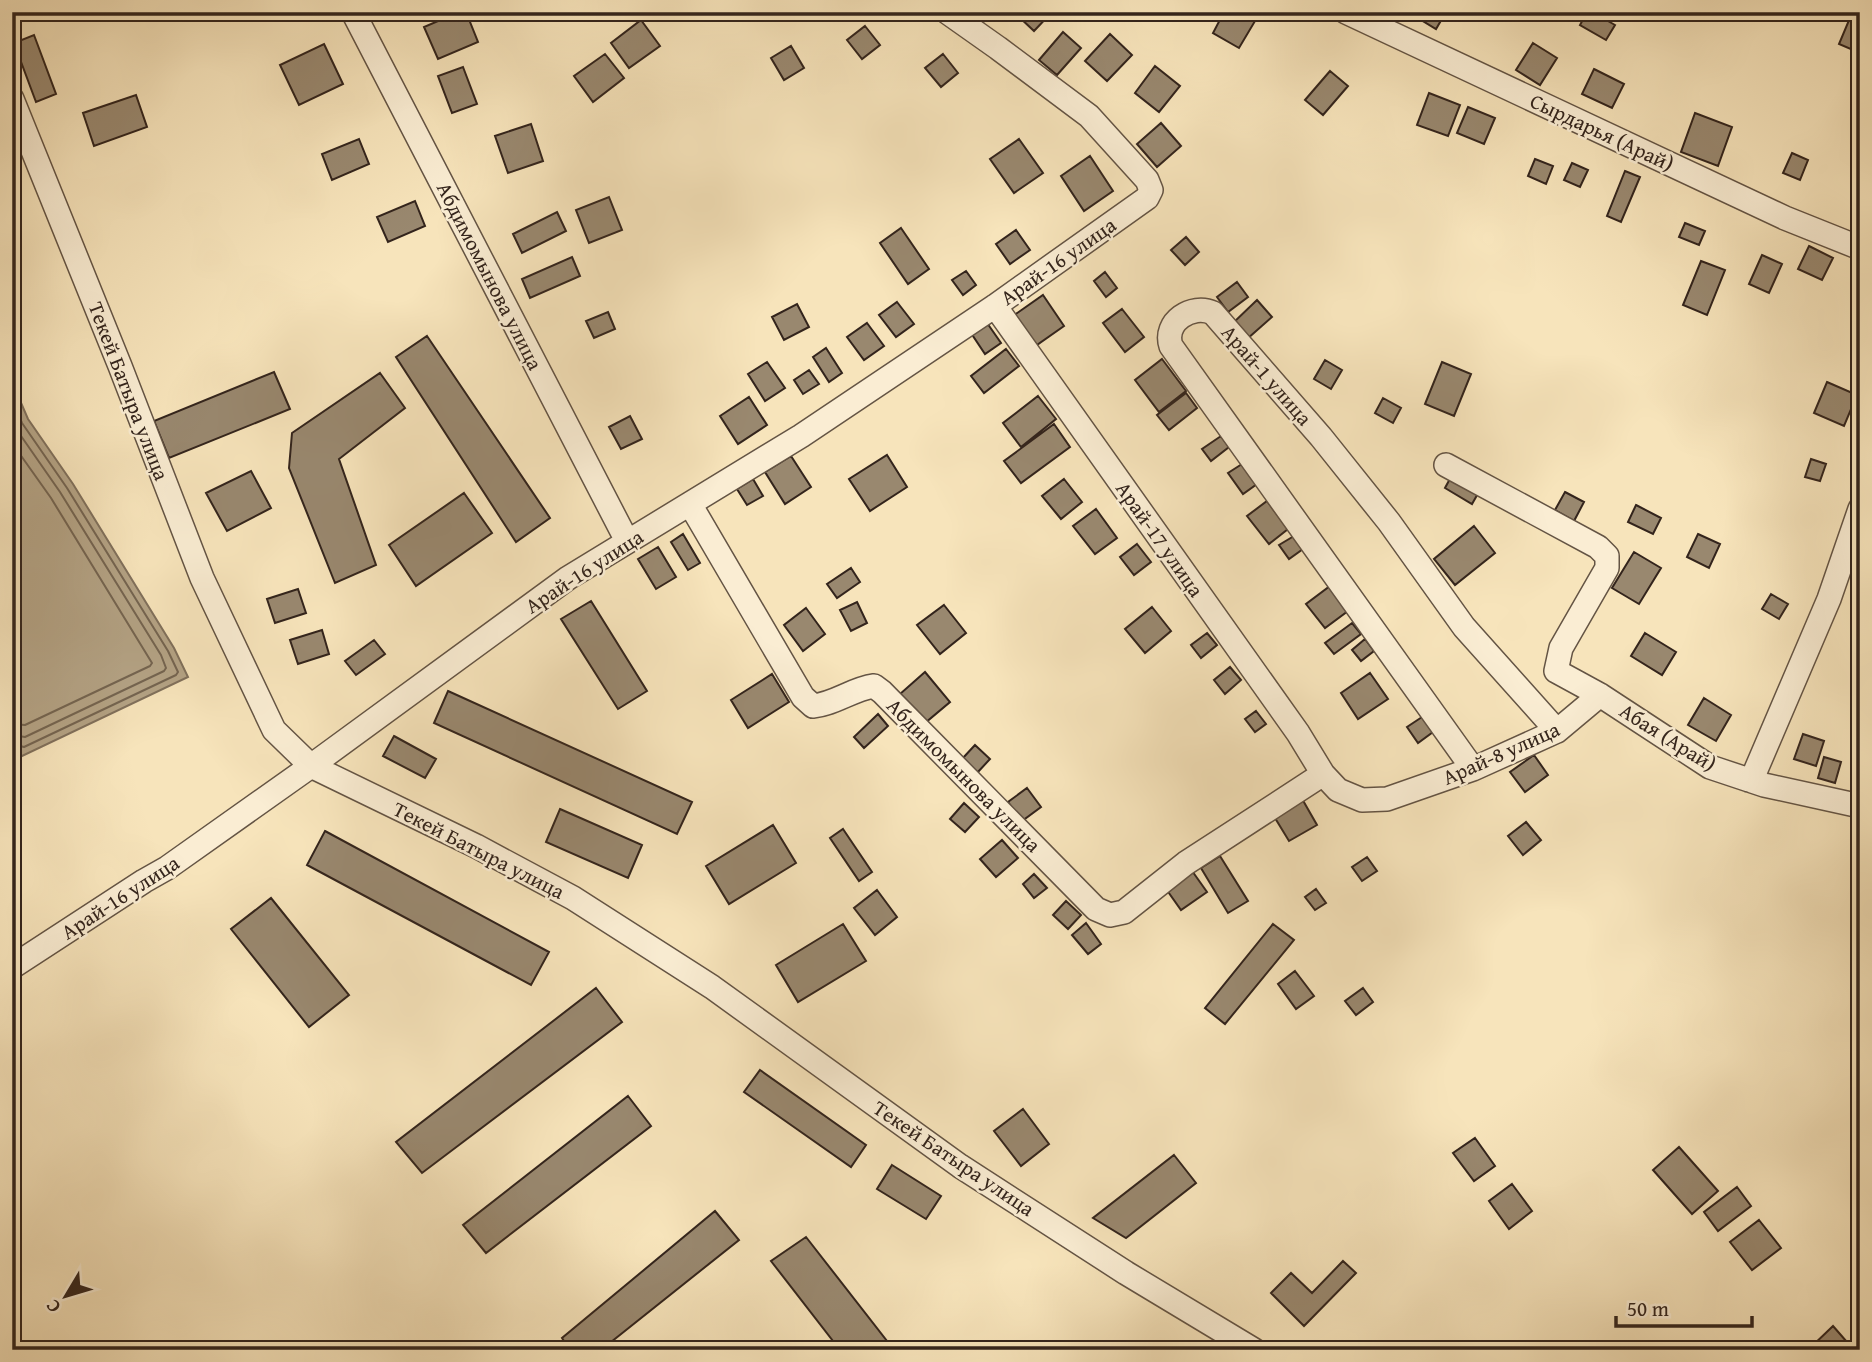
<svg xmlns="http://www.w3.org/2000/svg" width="1872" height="1362" viewBox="0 0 1872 1362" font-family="'Gentium Book Plus',serif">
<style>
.water{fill:#b4a385;stroke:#80705b;stroke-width:2}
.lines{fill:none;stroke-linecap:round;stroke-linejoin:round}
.shore{stroke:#746450;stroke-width:2}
.building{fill:#99886f;stroke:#33241c;stroke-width:2}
.minor-casing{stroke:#645444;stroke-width:26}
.minor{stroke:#faedd3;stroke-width:23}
.labels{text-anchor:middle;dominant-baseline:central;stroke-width:5;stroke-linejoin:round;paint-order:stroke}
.street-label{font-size:21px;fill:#33241c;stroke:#faedd3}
</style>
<rect width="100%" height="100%" fill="#f7e4bb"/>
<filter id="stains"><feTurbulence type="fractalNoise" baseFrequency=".00286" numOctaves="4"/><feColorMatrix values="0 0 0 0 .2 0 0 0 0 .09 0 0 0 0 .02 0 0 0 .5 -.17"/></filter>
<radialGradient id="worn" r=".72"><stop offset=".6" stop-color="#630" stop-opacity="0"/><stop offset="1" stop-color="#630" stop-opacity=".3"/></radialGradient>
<path class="water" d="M12,382L28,419L73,484L174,648L188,677L20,757L12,748Z"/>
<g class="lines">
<path class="shore" d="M12,400L22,423L67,488L168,651L178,672L176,675L24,747L12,744
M12,423L60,492L161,655L166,668L164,671L25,737L12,735
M12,443L51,498L152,663L150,666L25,725L12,724"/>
</g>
<path class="building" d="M12,12H42L12,25Z
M459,12H466L478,42L438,59L424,27Z
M972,12H990L984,21Z
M1019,12H1052L1034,31L1017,15Z
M1224,12H1250L1258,16L1239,48L1213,33Z
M1408,12H1446L1436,29Z
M1587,12H1592L1615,25L1606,40L1580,25Z
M1852,13L1860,17V53L1839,44Z
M641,20L660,46L629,68L611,43Z
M865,26L880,45L862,59L847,40Z
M1063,32L1081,48L1057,75L1039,60Z
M1110,34L1132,55L1107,81L1085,61Z
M34,35L56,94L36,102L14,43Z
M1533,43L1557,58L1540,85L1516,70Z
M324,44L343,84L299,105L280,65Z
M791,46L804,68L784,80L771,58Z
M605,54L624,78L593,102L574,76Z
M943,54L958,73L941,87L925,68Z
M1155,66L1180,86L1159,112L1135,93Z
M463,67L477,104L452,113L438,76Z
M1594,69L1624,84L1612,108L1582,94Z
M1330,71L1348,86L1323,115L1305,100Z
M1429,93L1460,105L1448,136L1417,125Z
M136,95L147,127L94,146L83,113Z
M1468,107L1495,118L1484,144L1457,133Z
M1695,113L1732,127L1718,166L1681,152Z
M1161,123L1181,146L1157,167L1137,144Z
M531,124L543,161L508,173L495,136Z
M359,139L369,164L332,180L322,154Z
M1019,139L1043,173L1014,193L990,159Z
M1792,153L1808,160L1800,180L1783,173Z
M1090,156L1113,191L1084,211L1061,176Z
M1535,159L1553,166L1546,184L1528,176Z
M1572,163L1588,170L1580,187L1564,180Z
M1625,171L1640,177L1621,222L1607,216Z
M609,197L622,230L589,243L576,210Z
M415,201L425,226L388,242L377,217Z
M557,212L566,231L522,253L513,234Z
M1685,223L1705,231L1699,245L1679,237Z
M901,228L929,269L908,284L880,243Z
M1016,230L1030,250L1010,264L996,244Z
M1186,237L1199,252L1185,265L1171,250Z
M1809,246L1833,258L1822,280L1798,269Z
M1762,255L1782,264L1769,293L1749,284Z
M572,257L580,276L530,298L522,279Z
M1701,261L1725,270L1707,315L1683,305Z
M966,271L976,285L963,295L952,280Z
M1105,272L1117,288L1106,297L1094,281Z
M1237,282L1248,297L1228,312L1217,297Z
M1043,295L1064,326L1034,347L1013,316Z
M1257,300L1272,317L1247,339L1233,323Z
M897,302L914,324L896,337L879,315Z
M797,304L809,327L784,340L772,317Z
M1122,309L1144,337L1125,352L1103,323Z
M608,312L615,329L594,338L586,321Z
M985,320L1001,343L985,354L969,330Z
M867,323L884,346L864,360L847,337Z
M427,336L550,518L516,542L396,357Z
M826,348L842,373L829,382L813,357Z
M1006,349L1019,366L984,393L971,376Z
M1162,359L1186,391L1159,412L1135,380Z
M1325,360L1342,370L1331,389L1314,379Z
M767,362L785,388L765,401L748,374Z
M1442,362L1471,374L1454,416L1425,404Z
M809,370L819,384L803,394L794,380Z
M274,372L290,409L169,458L154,421Z
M380,373L405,408L339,459L376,565L335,583L289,468L292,433Z
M1827,382L1857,395L1844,426L1814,413Z
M1186,393L1197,408L1169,430L1157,415Z
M1038,396L1056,419L1021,447L1003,423Z
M749,397L767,425L738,444L720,416Z
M1383,398L1401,408L1393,423L1375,413Z
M630,416L642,439L621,449L609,427Z
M1054,424L1070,447L1021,483L1004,461Z
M1221,436L1229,447L1211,461L1202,449Z
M887,455L907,487L870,511L849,479Z
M791,456L811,487L785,504L765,472Z
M1811,459L1826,464L1820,481L1805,477Z
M1242,464L1257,484L1243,494L1228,473Z
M251,471L271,508L227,531L206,493Z
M1452,475L1480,490L1472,504L1445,488Z
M753,479L763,496L747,505L737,489Z
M1064,479L1082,502L1061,519L1042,496Z
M1565,492L1584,502L1574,521L1555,510Z
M464,493L492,533L416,586L389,545Z
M1267,501L1288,529L1269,544L1247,516Z
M1636,505L1661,518L1653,534L1628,522Z
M1096,509L1117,538L1095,554L1073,526Z
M1474,526L1495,553L1455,585L1434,559Z
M683,534L700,563L688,570L671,542Z
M1698,534L1720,544L1709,568L1687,557Z
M1294,536L1303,549L1289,559L1279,545Z
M1137,544L1151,562L1134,575L1120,557Z
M658,547L676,577L656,589L638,559Z
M1634,552L1661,568L1639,604L1612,588Z
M851,568L860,582L837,598L827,584Z
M1330,586L1348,611L1325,628L1306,604Z
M298,589L306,613L275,623L267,599Z
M1771,594L1788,604L1779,619L1762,609Z
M591,601L647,691L618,709L561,619Z
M857,602L867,623L851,631L840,610Z
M944,605L966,633L940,654L917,625Z
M1152,607L1171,631L1145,653L1125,629Z
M806,608L825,634L803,651L784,625Z
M1352,623L1361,634L1334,654L1325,643Z
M322,630L329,654L298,664L290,640Z
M1207,633L1217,645L1201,658L1191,645Z
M1645,633L1676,652L1662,675L1631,656Z
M1365,639L1374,651L1361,661L1352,650Z
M374,640L385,654L356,675L345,661Z
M1230,667L1241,680L1225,694L1214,680Z
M925,672L950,702L925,723L900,694Z
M1370,673L1388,699L1358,719L1341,693Z
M772,674L789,702L748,728L731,700Z
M448,691L692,802L677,834L434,723Z
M1704,698L1731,715L1716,741L1688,725Z
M1256,711L1266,724L1255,732L1245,719Z
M878,714L888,726L864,748L854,737Z
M1422,717L1433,732L1418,743L1407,727Z
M1803,734L1824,741L1816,766L1794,759Z
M394,736L436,759L425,778L383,756Z
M975,745L990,759L977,773L962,759Z
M1534,755L1548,775L1525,792L1510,772Z
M1824,757L1841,762L1835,783L1818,778Z
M1027,788L1041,807L1022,821L1008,802Z
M1301,797L1317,825L1289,841L1272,813Z
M964,803L979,817L965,832L950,819Z
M560,809L642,845L628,878L546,842Z
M1526,822L1541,840L1523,855L1508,836Z
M773,825L796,863L729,904L706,866Z
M843,829L872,872L859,881L830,838Z
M325,831L549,952L531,985L307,865Z
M1002,840L1018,858L996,877L980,859Z
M1220,856L1248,901L1228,913L1201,868Z
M1367,857L1377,871L1362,881L1352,867Z
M1190,868L1207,892L1181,910L1164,886Z
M1034,874L1047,888L1034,898L1023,884Z
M1316,889L1326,903L1315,910L1305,897Z
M877,890L897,917L875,935L854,908Z
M271,898L349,995L309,1027L231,929Z
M1066,901L1081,915L1068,929L1053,915Z
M1086,923L1101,944L1088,954L1072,935Z
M843,924L866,961L798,1002L776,965Z
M1273,924L1294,940L1225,1024L1205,1008Z
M1295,971L1314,996L1296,1009L1278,984Z
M596,988L622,1022L422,1173L396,1142Z
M1363,988L1373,1002L1356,1015L1345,1001Z
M760,1070L866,1145L851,1167L744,1092Z
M628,1096L651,1126L486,1253L463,1225Z
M1023,1109L1049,1144L1021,1166L994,1131Z
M1475,1138L1495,1166L1474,1181L1453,1153Z
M1679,1147L1718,1191L1692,1214L1653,1170Z
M1174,1155L1196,1183L1126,1238L1093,1218Z
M892,1165L941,1196L926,1219L877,1189Z
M1512,1184L1532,1211L1509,1229L1489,1201Z
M1737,1187L1751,1206L1718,1231L1704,1212Z
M715,1211L739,1240L601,1350H570L562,1338Z
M1759,1220L1781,1248L1752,1270L1730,1242Z
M806,1237L894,1350H840L771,1261Z
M1343,1261L1356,1273L1304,1326L1271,1293L1291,1273L1312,1293Z
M1833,1326L1854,1350H1808Z"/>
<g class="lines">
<defs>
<path id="minor" d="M353,12L627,541
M1346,12L1785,218L1860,248
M12,99L120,366L202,578L274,730L311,766L476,846L573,898L712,987L960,1166L1126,1273L1254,1350
M995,306L1298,733L1323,774L1338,790L1362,800L1387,799L1473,769L1557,731L1600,695
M1446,465L1598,547L1607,556V568L1561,648L1556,671
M690,504L803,697L813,706C835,704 852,689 874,686L882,692L1096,909L1110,915L1124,912L1186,863L1323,774
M1556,671L1600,695L1710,767L1764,785L1860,806
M1473,769L1171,346C1163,322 1192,303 1213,313L1321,437L1389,522L1464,627L1557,731
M1749,780L1755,772L1829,599L1860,509
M12,967L144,881L167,868L311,766L568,578L801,436L995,306L1147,198L1151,190L1147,180L1089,116L998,48L947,12"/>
</defs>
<use href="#minor" class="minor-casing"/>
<use href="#minor" class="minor"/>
</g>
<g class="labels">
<g class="street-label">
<text transform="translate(1602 132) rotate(25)">Сырдарья (Арай)</text>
<text transform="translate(1058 261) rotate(-35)">Арай-16 улица</text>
<text transform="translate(490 276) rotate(63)">Абдимомынова улица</text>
<text transform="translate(1267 375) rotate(49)">Арай-1 улица</text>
<text transform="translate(129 391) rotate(69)">Текей Батыра улица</text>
<text transform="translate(1160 539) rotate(55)">Арай-17 улица</text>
<text transform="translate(584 571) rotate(-33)">Арай-16 улица</text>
<text transform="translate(1668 737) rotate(32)">Абая (Арай)</text>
<text transform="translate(1501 753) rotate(-24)">Арай-8 улица</text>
<text transform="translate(964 775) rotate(45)">Абдимомынова улица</text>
<text transform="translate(479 850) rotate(27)">Текей Батыра улица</text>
<text transform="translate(120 897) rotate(-33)">Арай-16 улица</text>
<text transform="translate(954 1158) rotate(34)">Текей Батыра улица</text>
</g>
</g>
<rect width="1872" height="1362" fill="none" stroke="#f7e4bb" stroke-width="42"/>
<rect x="14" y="14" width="1844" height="1334" fill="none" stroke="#33241c" stroke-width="3.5"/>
<rect x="21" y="21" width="1830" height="1320" fill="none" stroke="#33241c" stroke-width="2"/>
<g transform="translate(66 1296) rotate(232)" stroke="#faedd3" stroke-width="5" paint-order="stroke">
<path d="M0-5L12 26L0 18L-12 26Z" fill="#33241c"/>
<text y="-10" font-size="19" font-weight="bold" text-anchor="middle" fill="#33241c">С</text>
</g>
<path d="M1616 1316v10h136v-10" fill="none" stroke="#33241c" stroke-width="3.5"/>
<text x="1627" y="1316" font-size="21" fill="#33241c" stroke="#faedd3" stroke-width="5" paint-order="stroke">50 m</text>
<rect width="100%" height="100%" filter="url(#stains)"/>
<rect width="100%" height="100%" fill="url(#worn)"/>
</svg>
